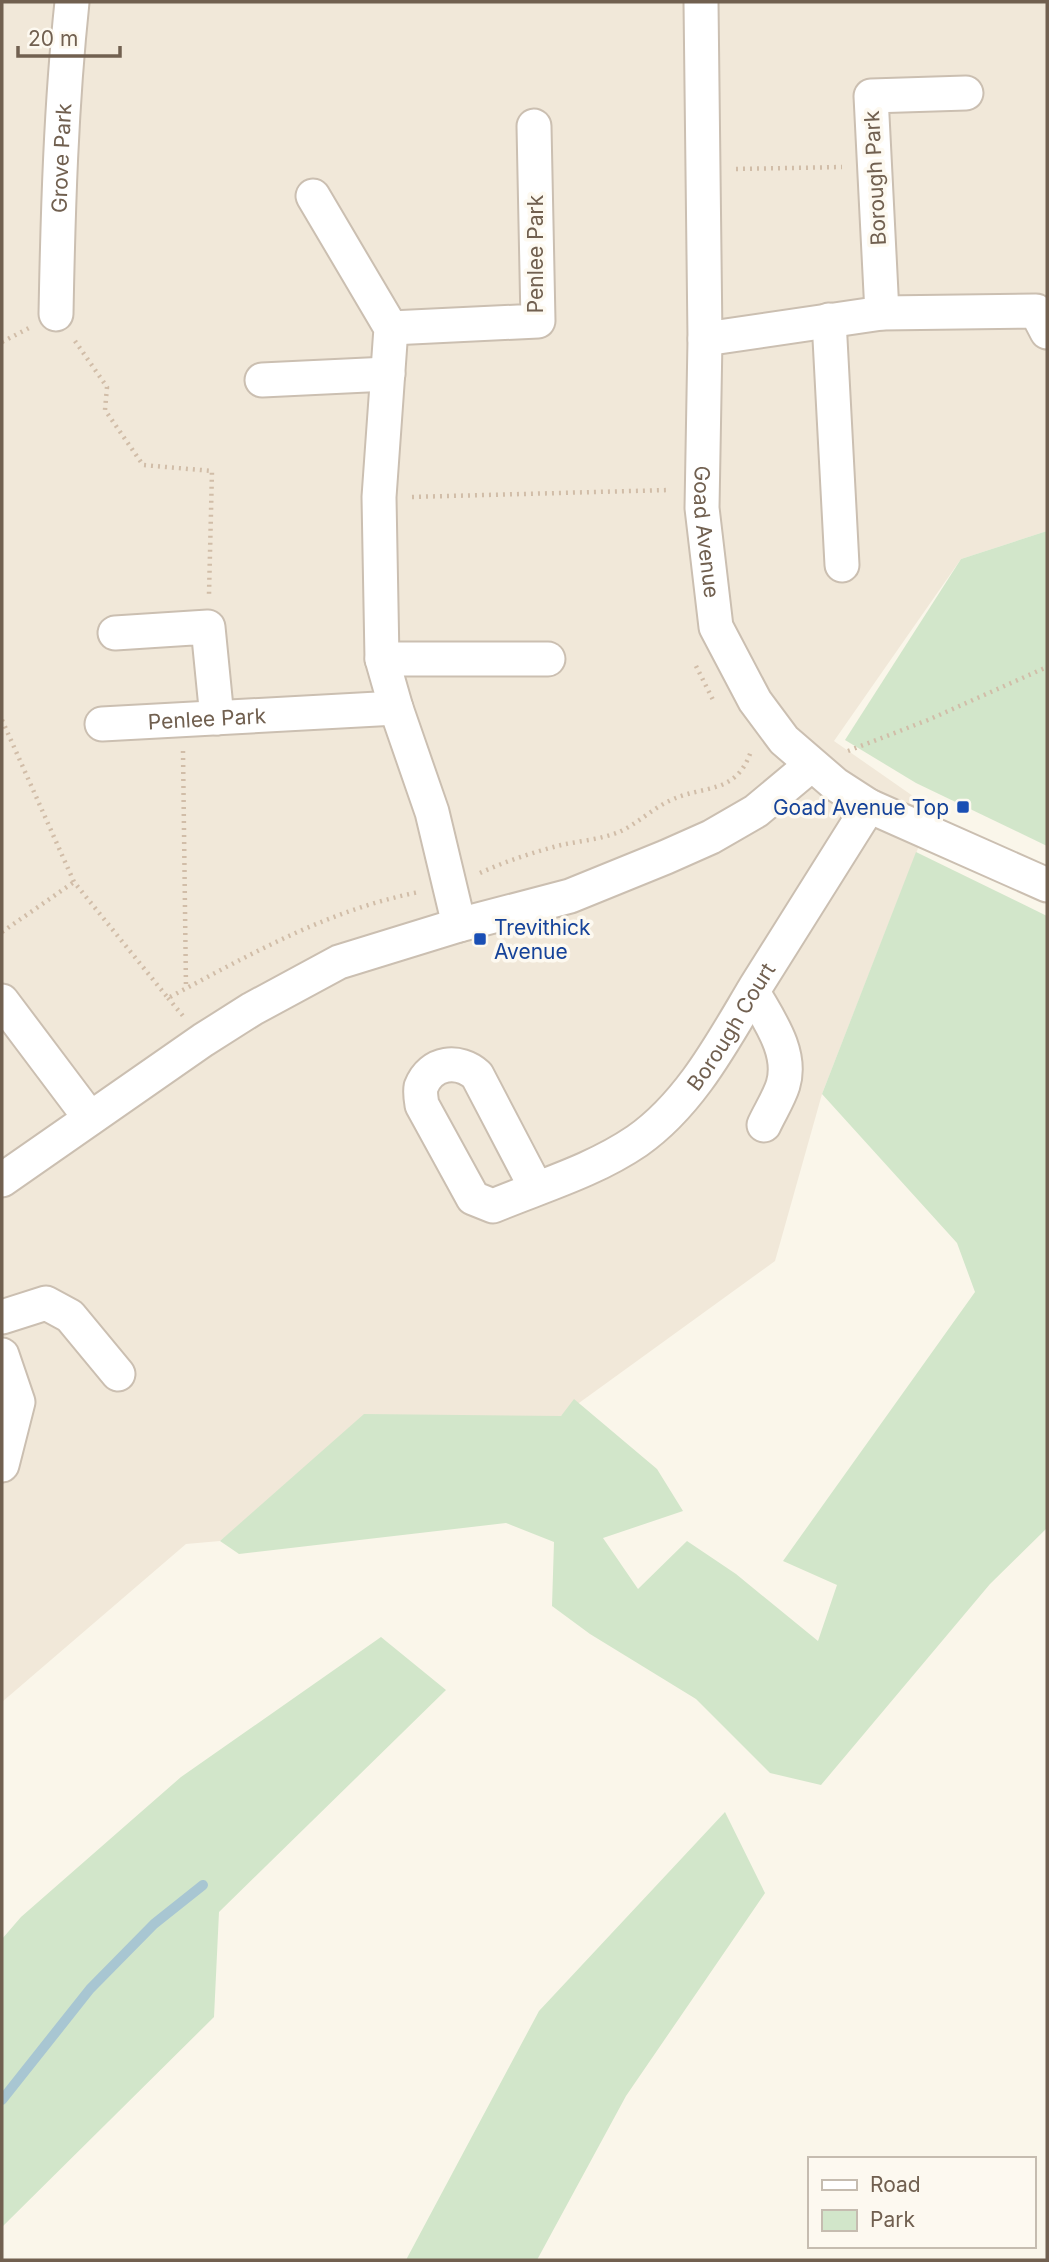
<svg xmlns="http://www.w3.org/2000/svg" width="1049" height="2262" viewBox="0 0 1049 2262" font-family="Inter,sans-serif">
<rect width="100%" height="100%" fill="#faf6ea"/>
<!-- residential -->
<path fill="#f1e8d9" d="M2 2H1047V531L961 559 834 741 933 810 822 1094 775 1261 561 1416H374L220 1541 186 1544 2 1702Z"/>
<!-- green -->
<g fill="#d2e6ca">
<path d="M1047 531V846L916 783 845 740 961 559Z"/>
<path d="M916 852 1047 916V1528L990 1584 821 1785 770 1773 696 1699 590 1634 552 1606 554 1542 506 1523 239 1554 220 1541 364 1414 561 1416 574 1399 657 1469 683 1511 603 1538 638 1589 687 1541 736 1574 818 1641 837 1585 783 1561 975 1292 957 1243 822 1094Z"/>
<path d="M381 1637 446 1690 219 1912 214 2017 2 2227V1939L21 1917 181 1777Z"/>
<path d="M725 1812 765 1893 626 2096 537 2260H406L539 2011Z"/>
</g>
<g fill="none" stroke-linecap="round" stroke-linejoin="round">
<!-- stream -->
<path stroke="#a8c6d2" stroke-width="10" d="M2 2100 90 1989 154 1924 203 1885"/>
<!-- minor casing -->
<g stroke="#cbbfb1" stroke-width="37">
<g id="minor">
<path id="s1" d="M701 2 705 339 702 508 716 627 755 701 784 740 835 784 869 806 1047 885"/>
<path d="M313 196 391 328 379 497 382 659 396 708 432 812 459 925"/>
<path d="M882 313 871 96 966 93"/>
<path id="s2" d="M56 314C58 209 61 106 72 2"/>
<path d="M829 320 842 565"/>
<path d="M391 328 538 321 534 126"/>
<path d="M705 339 882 313 1036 311 1047 332"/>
<path d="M262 380 388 374"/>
<path d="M115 633 208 627 217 718"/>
<path d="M382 659H548"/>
<path id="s3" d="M102 724 396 708"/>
<path d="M753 992C768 1019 793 1052 783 1085 779 1098 770 1112 764 1125"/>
<path d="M2 1001 90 1118"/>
<path d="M2 1180 203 1040 252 1009 339 962 459 925 570 896 666 857 711 837 756 811 811 765"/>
<path id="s4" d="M536 1188 477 1075C459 1059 431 1061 421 1087 420 1092 421 1099 422 1105L473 1198 493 1206C541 1186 593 1171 637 1141 691 1103 723 1041 756 986 794 926 831 866 869 806"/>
<path d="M2 1317 46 1303 70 1316 118 1374"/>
<path d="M2 1355 18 1402 2 1465"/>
</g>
</g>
<!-- path -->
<g stroke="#d1bda8" stroke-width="4.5" stroke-dasharray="2 5" stroke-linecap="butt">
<path d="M736 169 842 167"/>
<path d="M75 341 107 387 105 410 143 465 212 471 209 594"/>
<path d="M2 342 29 328"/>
<path d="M412 497 669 490"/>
<path d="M696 666 714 702"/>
<path d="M2 720 74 882 168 998C249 955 328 910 419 892"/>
<path d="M183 751 186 988"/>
<path d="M848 751 928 720 1047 667"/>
<path d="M480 873C506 861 534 852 561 845 580 841 602 839 619 832 637 824 652 809 669 801 703 784 736 796 751 751"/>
<path d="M2 932 74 882"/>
<path d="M168 998 183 1016"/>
</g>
<!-- minor -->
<use href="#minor" stroke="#fff" stroke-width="33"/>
</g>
<!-- markers -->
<g fill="#1a4fb4" stroke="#fdf9f0" stroke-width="2.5">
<rect x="956" y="800" width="14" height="14" rx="3.5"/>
<rect x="473" y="932" width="14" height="14" rx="3.5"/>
</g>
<g text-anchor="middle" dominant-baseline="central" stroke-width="7" stroke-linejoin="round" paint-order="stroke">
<!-- street labels -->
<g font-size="21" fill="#716050" stroke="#fdf9f0">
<text stroke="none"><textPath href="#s2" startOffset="156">Grove Park</textPath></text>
<text transform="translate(875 178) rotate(-93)">Borough Park</text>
<text transform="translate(535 254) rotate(-90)">Penlee Park</text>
<text stroke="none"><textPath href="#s1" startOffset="530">Goad Avenue</textPath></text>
<text stroke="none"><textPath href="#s3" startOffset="105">Penlee Park</textPath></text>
<text stroke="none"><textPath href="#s4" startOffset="649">Borough Court</textPath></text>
</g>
<!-- transit labels -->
<g font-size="21" fill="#164399" stroke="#fdf9f0" text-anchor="end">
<text x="949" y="807">Goad Avenue Top</text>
<text x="494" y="927" text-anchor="start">Trevithick<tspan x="494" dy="24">Avenue</tspan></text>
</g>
</g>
<!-- border -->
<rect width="1049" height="2262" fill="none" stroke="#716050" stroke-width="7"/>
<!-- legend -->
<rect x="808" y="2157" width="228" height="91" fill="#fdf9f0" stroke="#c5bcb0" stroke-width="2"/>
<rect x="822" y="2180" width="35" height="10" fill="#ffffff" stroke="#c5bcb0" stroke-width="2"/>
<text x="870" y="2192" font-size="21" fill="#716050">Road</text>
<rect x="822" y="2210" width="35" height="21" fill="#d2e6ca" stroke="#c5bcb0" stroke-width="2"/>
<text x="870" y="2227" font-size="21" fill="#716050">Park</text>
<!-- scale -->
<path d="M18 46v10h102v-10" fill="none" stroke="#716050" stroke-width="3.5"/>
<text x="28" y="46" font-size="21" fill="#716050" stroke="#fdf9f0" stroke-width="5" paint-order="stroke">20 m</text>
</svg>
